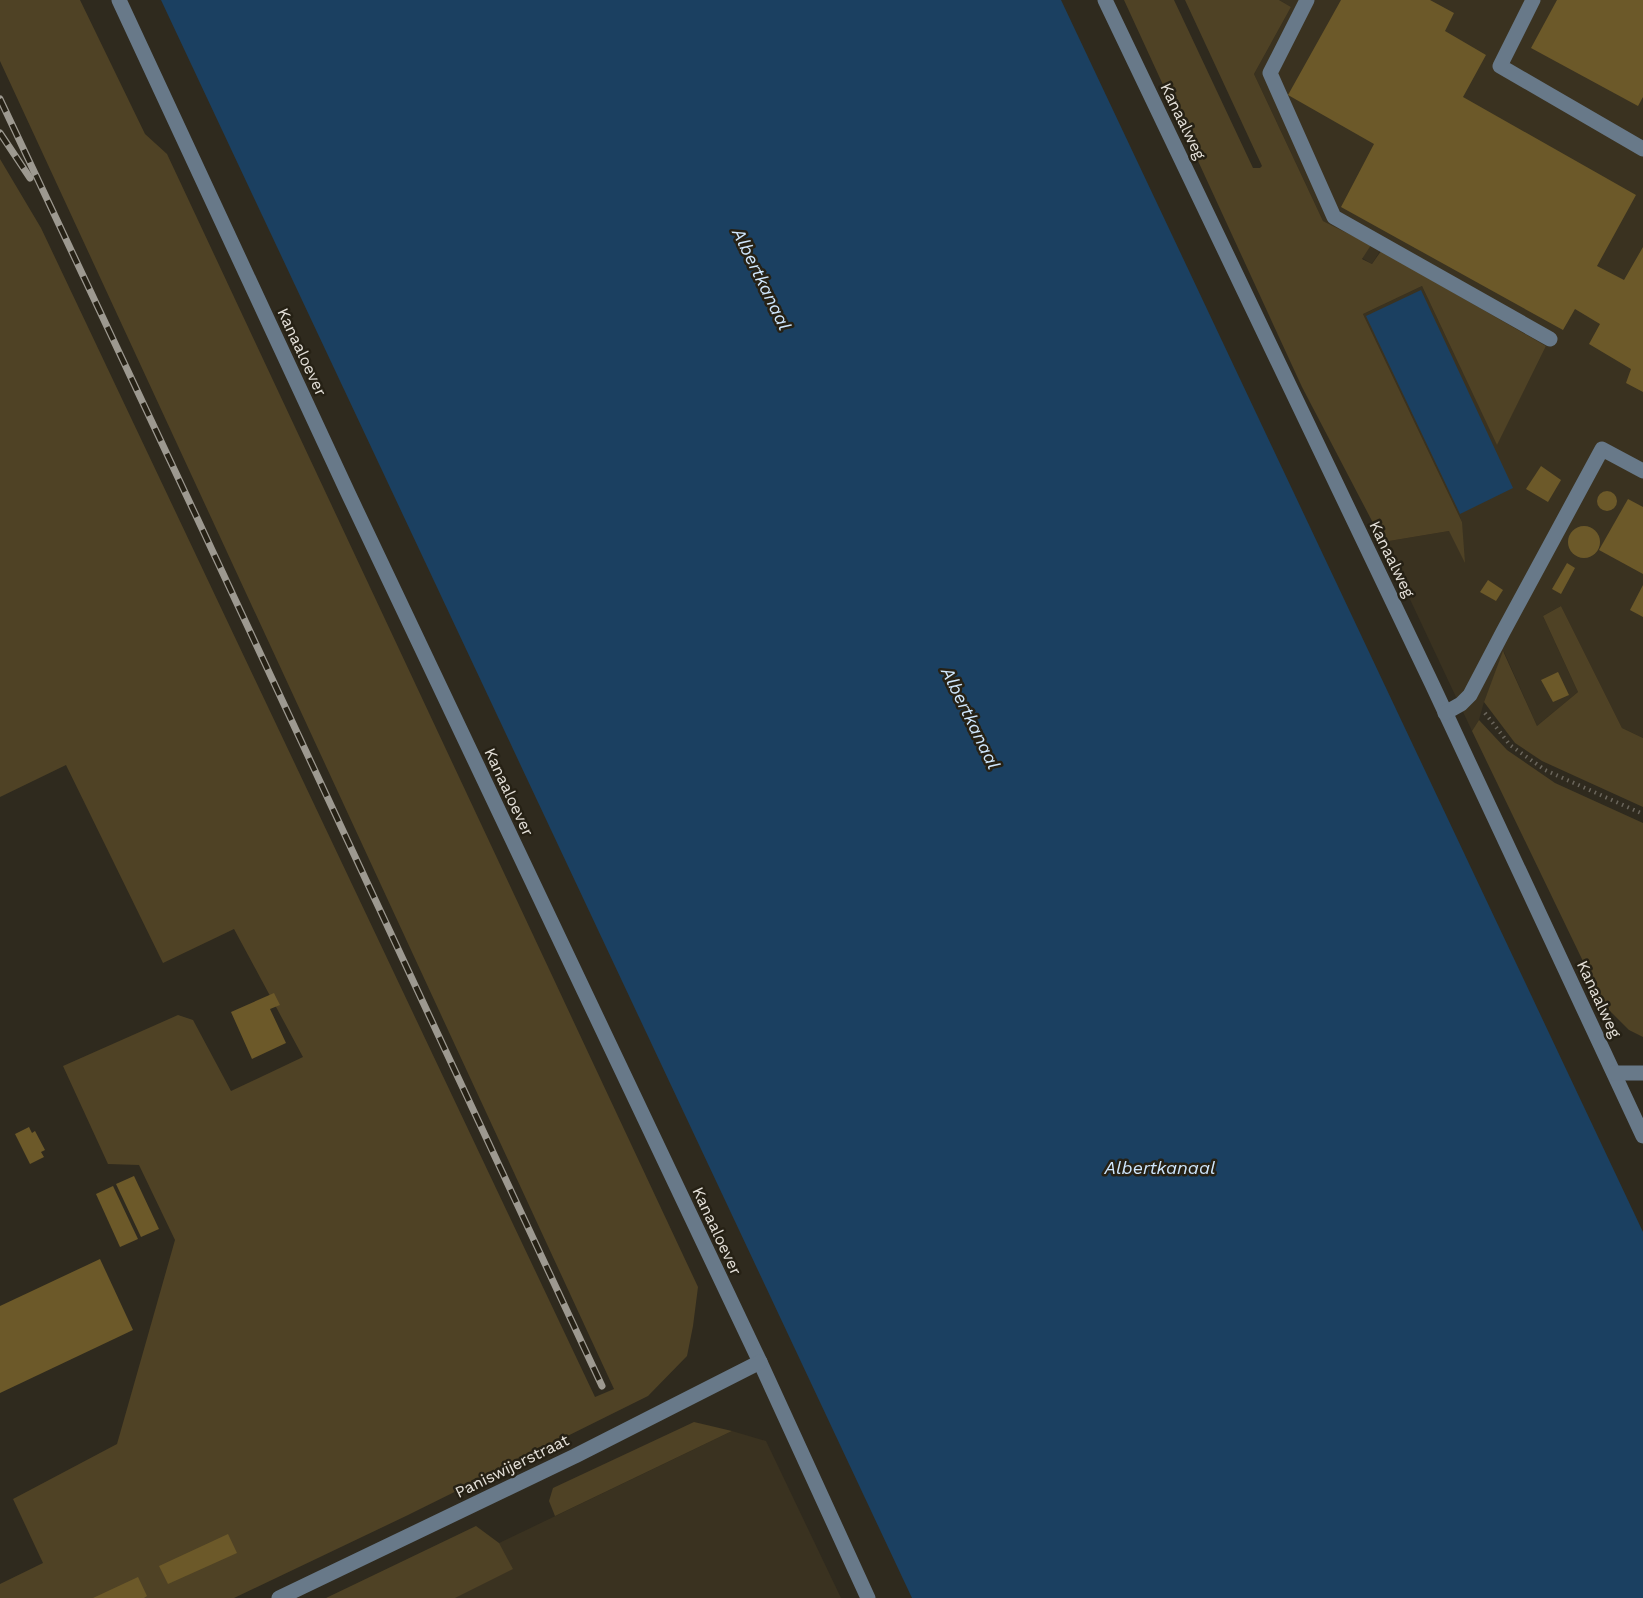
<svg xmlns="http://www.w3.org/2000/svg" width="1643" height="1598" viewBox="0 0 1643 1598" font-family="'Work Sans',sans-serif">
<rect width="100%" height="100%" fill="#2f2a1e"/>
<!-- built -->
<g fill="#3a3220">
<path d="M1279 0H1643V738L1622 728 1561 606 1543 616 1578 692 1537 726 1504 652 1484 702 1479 720 1472 731 1383 542 1449 531 1462 522 1363 314 1422 286 1497 444 1546 346 1380 251 1372 264 1362 258 1370 245 1323 221 1254 74 1291 7Z"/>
<path d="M732 1431 766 1441 841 1598H385Z"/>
</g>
<!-- green -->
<g fill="#4f4225">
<path d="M0 0H80L145 134 167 154 698 1287 693 1326 687 1356 648 1396 406 1516 234 1598H0V1584L43 1563 13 1499 117 1444 175 1240 139 1165 108 1164 63 1066 178 1015 193 1020 231 1091 303 1057 234 929 163 963 66 765 0 797V159L41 228 595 1397 614 1389 0 61Z"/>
<path d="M1124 0H1174L1253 168H1260L1262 166 1185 0H1279L1291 7 1254 74 1323 221 1371 245 1362 259 1372 264 1381 251 1546 346 1497 445 1422 286 1363 314 1462 522 1465 563 1449 531 1383 542 1302 387Z"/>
<path d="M1561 606 1622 728 1643 738V807L1542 761 1515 743 1484 702 1503 651 1537 726 1578 692 1543 616Z"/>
<path d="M1479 720 1507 750 1555 783 1643 823V1037L1629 1030 1606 1007 1593 982 1472 731Z"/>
<path d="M694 1422 732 1431 555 1516 549 1501 553 1488Z"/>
<path d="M476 1526 499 1543 513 1569 455 1598H326Z"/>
</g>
<!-- water -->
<g fill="#1b4061">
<path d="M161 0H1061L1643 1232V1598H912Z"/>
<path d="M1421 290 1513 488 1460 514 1366 316Z"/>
</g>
<!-- building -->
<g fill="#6c5929">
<path d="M1341 0H1430L1454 13 1445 31 1486 55 1463 97 1636 195 1597 266 1624 280 1643 247V392L1626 383 1631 369 1589 344 1600 324 1575 309 1563 330 1341 207 1374 144 1288 95Z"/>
<path d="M1557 0H1643V97L1638 106 1531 48Z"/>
<path d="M1541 466 1561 480 1548 502 1526 489Z"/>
<circle cx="1607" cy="501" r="10"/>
<path d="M1628 499 1643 507V574L1599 550Z"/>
<circle cx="1584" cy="542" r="16"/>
<path d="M1567 563 1575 568 1561 594 1552 589Z"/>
<path d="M1488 580 1503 590 1496 601 1480 592Z"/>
<path d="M1643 585V617L1630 610Z"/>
<path d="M1558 672 1569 695 1553 702 1541 680Z"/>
<path d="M274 993 280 1005 270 1009 286 1043 252 1059 231 1012Z"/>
<path d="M29 1127 32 1133 35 1131 45 1150 41 1152 44 1157 30 1164 15 1134Z"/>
<path d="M134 1176 159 1229 141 1237 116 1184Z"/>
<path d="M113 1186 138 1239 120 1247 96 1194Z"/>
<path d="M100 1259 133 1330 0 1393V1306Z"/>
<path d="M228 1534 237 1553 168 1584 159 1566Z"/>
<path d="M138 1577 147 1596 144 1598H93Z"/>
</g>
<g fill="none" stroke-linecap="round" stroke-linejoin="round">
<!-- path -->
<path stroke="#6b665c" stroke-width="4" stroke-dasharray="1.5 4.5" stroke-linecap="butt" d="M1485 713 1510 745 1545 770 1643 814"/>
<!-- minor -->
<g stroke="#687989" stroke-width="15">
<path d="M119 0 348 493 760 1362 868 1598"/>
<path d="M1105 0 1432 684 1643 1136"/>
<path d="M1307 0 1270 73 1334 217 1550 339"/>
<path d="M1533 0 1500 66 1643 149"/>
<path d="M1445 713 1461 704 1470 695 1503 632 1602 449 1643 471"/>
<path d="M1614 1073H1643"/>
<path d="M279 1598 575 1456 760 1362"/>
</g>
<!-- rail casing -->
<g stroke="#9d9990" stroke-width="7">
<g id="rail">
<path d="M0 99 198 520 602 1386"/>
<path d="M0 133 30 178"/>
</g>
</g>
<!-- rail -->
<use href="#rail" stroke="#262115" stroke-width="4.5" stroke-dasharray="14" stroke-linecap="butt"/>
</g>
<g text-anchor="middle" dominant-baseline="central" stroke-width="5" stroke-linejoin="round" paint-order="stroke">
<!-- street labels -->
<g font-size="16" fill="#e5e1da" stroke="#262115">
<text transform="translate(1183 121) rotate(64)">Kanaalweg</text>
<text transform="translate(302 352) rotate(65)">Kanaaloever</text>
<text transform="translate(1392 559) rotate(64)">Kanaalweg</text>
<text transform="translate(509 792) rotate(65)">Kanaaloever</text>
<text transform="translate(1599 999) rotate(65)">Kanaalweg</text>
<text transform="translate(717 1231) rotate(65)">Kanaaloever</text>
<text transform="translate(512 1466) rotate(-26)">Paniswijerstraat</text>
</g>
<!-- water labels -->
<g font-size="18" font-style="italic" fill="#cfe7fe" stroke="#262115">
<text transform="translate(762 279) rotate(64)">Albertkanaal</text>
<text transform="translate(971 718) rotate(64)">Albertkanaal</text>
<text x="1160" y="1167">Albertkanaal</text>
</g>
</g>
</svg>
